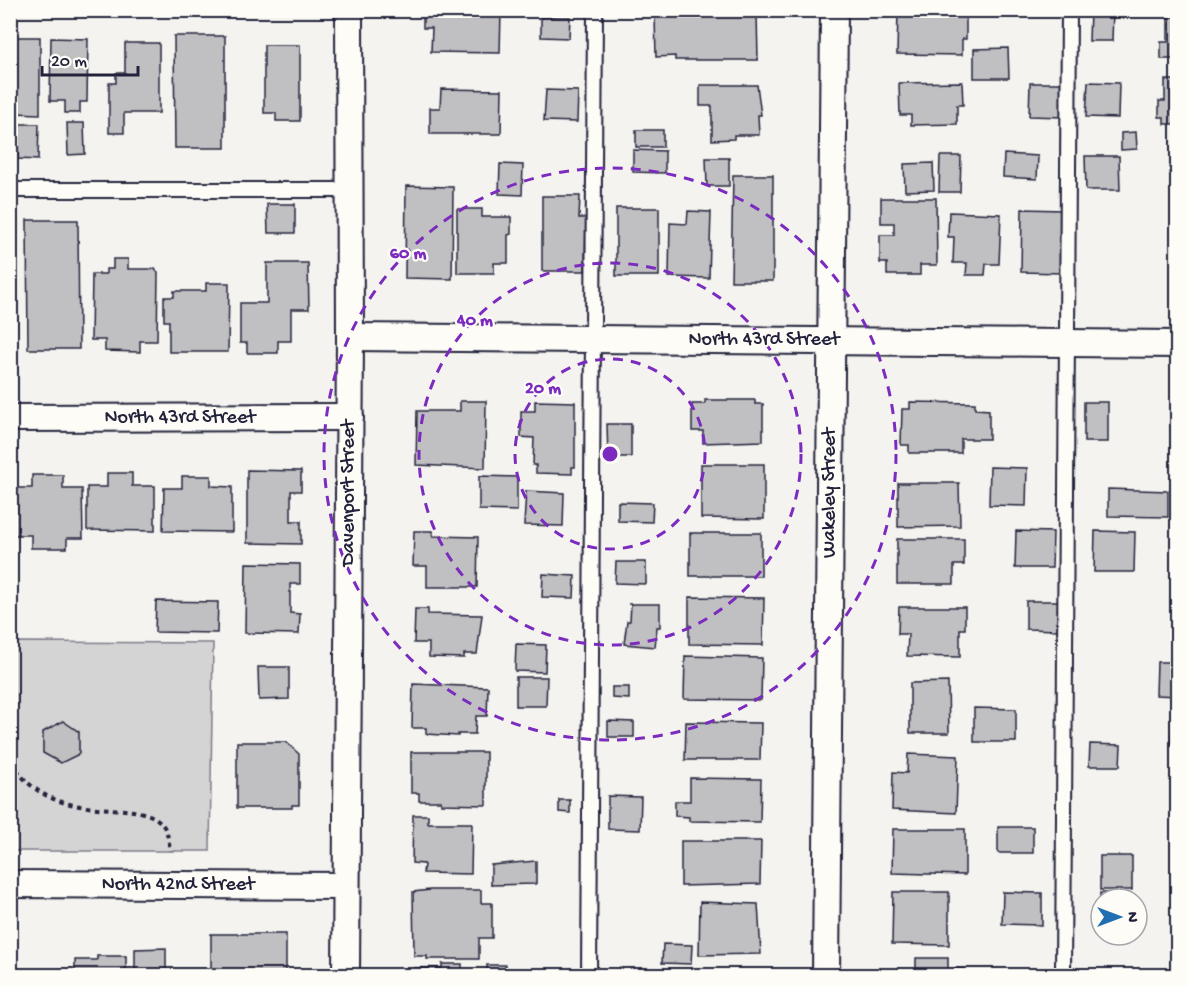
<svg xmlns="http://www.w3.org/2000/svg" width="1188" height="986" viewBox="0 0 1188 986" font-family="'Gochi Hand',sans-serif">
<rect width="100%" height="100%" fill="#f4f3ef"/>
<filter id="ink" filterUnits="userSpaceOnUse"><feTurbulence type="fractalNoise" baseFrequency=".0167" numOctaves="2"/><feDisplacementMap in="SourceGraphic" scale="12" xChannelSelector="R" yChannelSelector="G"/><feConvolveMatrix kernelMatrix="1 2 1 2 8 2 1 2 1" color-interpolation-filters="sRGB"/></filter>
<g filter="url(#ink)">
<!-- green -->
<path fill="#d5d4d5" stroke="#7c7b88" stroke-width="1.5" d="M11 642 213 643 210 851H11Z"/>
<!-- building -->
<g fill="#c0bfc2" stroke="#22223b" stroke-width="1.5">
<path d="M436 10 501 11 500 53 431 52 432 28H423V16H436Z"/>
<path d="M898 10H966V39H962V55L897 54Z"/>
<path d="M1090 10 1113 11 1112 41H1089Z"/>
<path d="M675 14H757L758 60H675V56L656 57 655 16Z"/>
<path d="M541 17H570L569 38 541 37Z"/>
<path d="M1168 17H1178V59H1161V42H1168Z"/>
<path d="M174 36H225V148H175Z"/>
<path d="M10 37H40V114L14 113V103H10Z"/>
<path d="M51 38 88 39 87 102H80V113H65V101H50Z"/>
<path d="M125 43H159V113H124V133H109V83H116V73H125Z"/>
<path d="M264 45H300V121H276V113H264Z"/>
<path d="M1008 48 1009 78H974V49Z"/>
<path d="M1165 80H1178V124H1164V117H1159V101H1165Z"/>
<path d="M962 82 963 105H957V124L911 125V115H900L899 83Z"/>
<path d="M1088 82 1119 83 1118 118 1086 117Z"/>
<path d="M1030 83H1063V117L1029 116Z"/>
<path d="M700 85H757L761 115H758L759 135H734V139L712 140V106H700Z"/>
<path d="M441 89 502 90 501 134H430V108H440Z"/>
<path d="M546 90 578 91 577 122 544 121Z"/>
<path d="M67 123H84L85 154 68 155Z"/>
<path d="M18 124H39L38 160 18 159Z"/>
<rect x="636" y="130" width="27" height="17"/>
<path d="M1136 132 1137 149 1121 150V133Z"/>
<path d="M633 150 665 151V173L633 172Z"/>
<path d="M1004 154 1038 156 1037 179 1003 177Z"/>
<path d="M940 156H961L960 192H939Z"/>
<path d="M1085 156H1119L1120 190H1086Z"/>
<path d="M706 158H729V186H707Z"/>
<path d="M933 163 934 190 905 191 904 164Z"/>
<path d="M500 164 523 165 522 195 499 194Z"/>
<path d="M733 175H773V281H731Z"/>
<path d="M406 186 453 187 452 279 405 278Z"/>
<path d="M542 196H580L579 218H586L585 271H542Z"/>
<path d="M881 198H936L937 265H920V275H887V263H880V235H894V223H881Z"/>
<path d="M267 204H295V233H268Z"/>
<rect x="616" y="208" width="43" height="68"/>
<path d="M457 209H482V217H511V234L508 235V263H494V273H457Z"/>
<path d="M1022 209 1063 210 1062 273 1021 272Z"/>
<path d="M688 211 711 212 709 278 669 277 670 223 687 224Z"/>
<path d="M949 212 1001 214 999 264H986L985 275H966L967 263H953L954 237H948Z"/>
<path d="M27 220H78L79 349H28Z"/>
<path d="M113 259H128V269H155L158 273 157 341H140V352L105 351V340H91L92 274H106V269H113Z"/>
<path d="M267 263H308L309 309H291V341H278V353H247V343H240V303H267Z"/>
<path d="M206 283H229L228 352H169V321H164V297H174V291H206Z"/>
<path d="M705 400H755V404H763V441L703 443V431H692V404H705Z"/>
<path d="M460 401H486L485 468 416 465 417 411H460Z"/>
<path d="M535 401 575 402V467H572V474L536 473V465H533L534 438 521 437V411H535Z"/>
<path d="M1172 401H1178V446L1177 425H1171Z"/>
<path d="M910 402 975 403V409L989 410V439H961V453H909V445H901L902 409H910Z"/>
<rect x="1084" y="402" width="24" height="40"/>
<path d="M607 424H631V457H608Z"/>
<path d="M701 464H764V519L701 518Z"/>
<path d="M990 467 1027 468 1026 506 989 505Z"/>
<path d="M247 470 301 471V491H291V521H301V544L247 543Z"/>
<path d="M107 473H132V486H155V531L87 530V487H107Z"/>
<path d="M32 475H63V489H82L83 538H67V548H31V535H13V488H32Z"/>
<path d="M182 476H211V486L232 487V532L163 531 164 488H182Z"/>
<path d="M479 476 517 477V511L479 510Z"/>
<path d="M898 483H959L960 526 898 527Z"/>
<path d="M1108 489 1168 491V517L1108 516Z"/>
<path d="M526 491 564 493 563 526 524 525Z"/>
<path d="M618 502 653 503 652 522 618 521Z"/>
<path d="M414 531H433V536L478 537 477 587H427V566H413Z"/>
<path d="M1016 531 1053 532 1052 568H1015Z"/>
<path d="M1095 531 1135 532 1134 572H1094Z"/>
<rect x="690" y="533" width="71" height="43"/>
<path d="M897 539H964V565H954V584H897Z"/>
<path d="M616 562H646V584L615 583Z"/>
<path d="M246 563 300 564V584H290V613L300 614 299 634 245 633Z"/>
<path d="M543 574 575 576 574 598 542 597Z"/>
<path d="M689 597 764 598 763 645 689 644Z"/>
<path d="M156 601 218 602 217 633 155 632Z"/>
<path d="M1026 601H1059L1058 630 1026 629Z"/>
<path d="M628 604H660V627H657L655 647 624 644 627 621H630L631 604Z"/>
<path d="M899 607H965V629H960V657L907 656 908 634H898Z"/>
<path d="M415 609H428V614L482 615 477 654H464V658L429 657V643H414Z"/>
<path d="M516 644 546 645 545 672 515 671Z"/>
<path d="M685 656 762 658 761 700 684 699Z"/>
<path d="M1157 662H1178V696L1156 695Z"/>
<path d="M258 667H289V699L259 700Z"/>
<path d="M516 677H547L546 706H516Z"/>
<path d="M948 682 949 733H910V683Z"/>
<path d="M413 684 488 687 487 716H476L475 734H458V736L426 734V728H412Z"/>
<path d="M612 687H629V699L612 698Z"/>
<path d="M974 708 1016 709V742H974Z"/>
<path d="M63 721 79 732V754L61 763 43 753V732Z"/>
<path d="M608 721 634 722V737H608Z"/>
<path d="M686 722 761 723 760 760H685Z"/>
<path d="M1172 722 1178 723V768L1176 746H1171Z"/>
<path d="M237 742H286L299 754V805H292V808H237Z"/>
<path d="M1090 744 1121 745 1120 766H1089Z"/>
<path d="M411 752H486V805L441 804V801H419V793H411Z"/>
<path d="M908 754 958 756 956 813 892 810 893 772 907 773Z"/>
<path d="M690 778 761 779 760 822 689 821V817L675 816V801H690Z"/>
<path d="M608 796 641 797 640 830 608 829Z"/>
<path d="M559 800H570V813L559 812Z"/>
<path d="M413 815H428V823H472L471 874 423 873 424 864 412 863Z"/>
<rect x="998" y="827" width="35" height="26"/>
<path d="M893 829H965V875L892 873Z"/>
<path d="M681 841H761L760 884 681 886Z"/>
<rect x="1100" y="856" width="32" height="34"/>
<path d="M536 861V884L491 885V865Z"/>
<path d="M430 890H481V903H492V938H479V959H427V956H414L413 892Z"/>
<path d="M893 892H949V945L892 944Z"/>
<path d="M1003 892 1042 893V925L1002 924Z"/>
<path d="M1100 893H1130V899H1101L1100 913Z"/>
<path d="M700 902 758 904 761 954 699 955Z"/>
<path d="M1173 911H1178V947H1172Z"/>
<rect x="211" y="934" width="75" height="42"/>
<path d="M663 944 692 945 691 964 662 963Z"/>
<path d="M166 948V976H135V949Z"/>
<path d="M97 956H126V976H75V960H97Z"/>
<path d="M916 958H948V969H964V976H892V970H916Z"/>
<path d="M442 964H462V970H487V965H506V976H414V968H442Z"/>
</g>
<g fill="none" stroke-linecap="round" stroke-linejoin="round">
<!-- lane casing -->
<g stroke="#22223b" stroke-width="18">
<g id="lane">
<path d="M10 190H349"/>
<path d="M589 976 595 10"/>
<path d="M1063 976 1069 10"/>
</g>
</g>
<!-- street casing -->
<g stroke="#22223b" stroke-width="30">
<g id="street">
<path d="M350 337 1178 344"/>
<path d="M10 418 350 417"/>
<path d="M10 884 346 886"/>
<path d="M346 976 350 337 349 10"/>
<path d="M826 976 834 10"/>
</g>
</g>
<!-- path -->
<path stroke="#22223b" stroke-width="4" stroke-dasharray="4.5 4.5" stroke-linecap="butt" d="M12 762C52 832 137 793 162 824 168 831 169 843 170 851"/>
<!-- lane -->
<use href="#lane" stroke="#fdfcf7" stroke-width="14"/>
<!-- street -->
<use href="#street" stroke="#fdfcf7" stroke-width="26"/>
</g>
</g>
<!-- distance rings -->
<g fill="none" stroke="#7b2cbf" stroke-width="3" stroke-dasharray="10 8">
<circle cx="610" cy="454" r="95"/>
<circle cx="610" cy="454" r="191"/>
<circle cx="610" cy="454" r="286"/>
</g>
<g text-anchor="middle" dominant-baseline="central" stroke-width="4.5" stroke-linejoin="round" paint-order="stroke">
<!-- street labels -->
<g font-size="20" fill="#22223b" stroke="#fdfcf7">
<text x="764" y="340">North 43rd Street</text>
<text x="180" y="418">North 43rd Street</text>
<text transform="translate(349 493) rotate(-90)">Davenport Street</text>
<text transform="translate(830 493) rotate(-90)">Wakeley Street</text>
<text x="178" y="885">North 42nd Street</text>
</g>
</g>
<circle cx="610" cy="454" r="9" fill="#7b2cbf" stroke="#fdfcf7" stroke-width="3"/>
<g font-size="18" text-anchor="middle" font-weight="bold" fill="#7b2cbf" stroke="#fdfcf7" stroke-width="4.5" stroke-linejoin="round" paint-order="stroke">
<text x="408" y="258">60 m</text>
<text x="475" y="325">40 m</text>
<text x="543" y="393">20 m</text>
</g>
<!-- margin -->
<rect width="1188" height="986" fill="none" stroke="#fdfcf7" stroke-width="36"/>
<rect x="18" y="18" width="1152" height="950" fill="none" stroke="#22223b" stroke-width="2" filter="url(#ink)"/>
<!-- north arrow -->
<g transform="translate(1119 917) rotate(90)"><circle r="28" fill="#fdfcf7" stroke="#a5a5ac" stroke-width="1.5"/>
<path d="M0-4.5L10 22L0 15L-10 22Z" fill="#1f6fb2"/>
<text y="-9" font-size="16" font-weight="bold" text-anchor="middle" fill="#22223b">N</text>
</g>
<!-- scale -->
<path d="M42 66v9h96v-9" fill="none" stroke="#22223b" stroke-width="3"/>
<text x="51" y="66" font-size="18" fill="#22223b" stroke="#fdfcf7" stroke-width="4.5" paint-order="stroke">20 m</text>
</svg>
